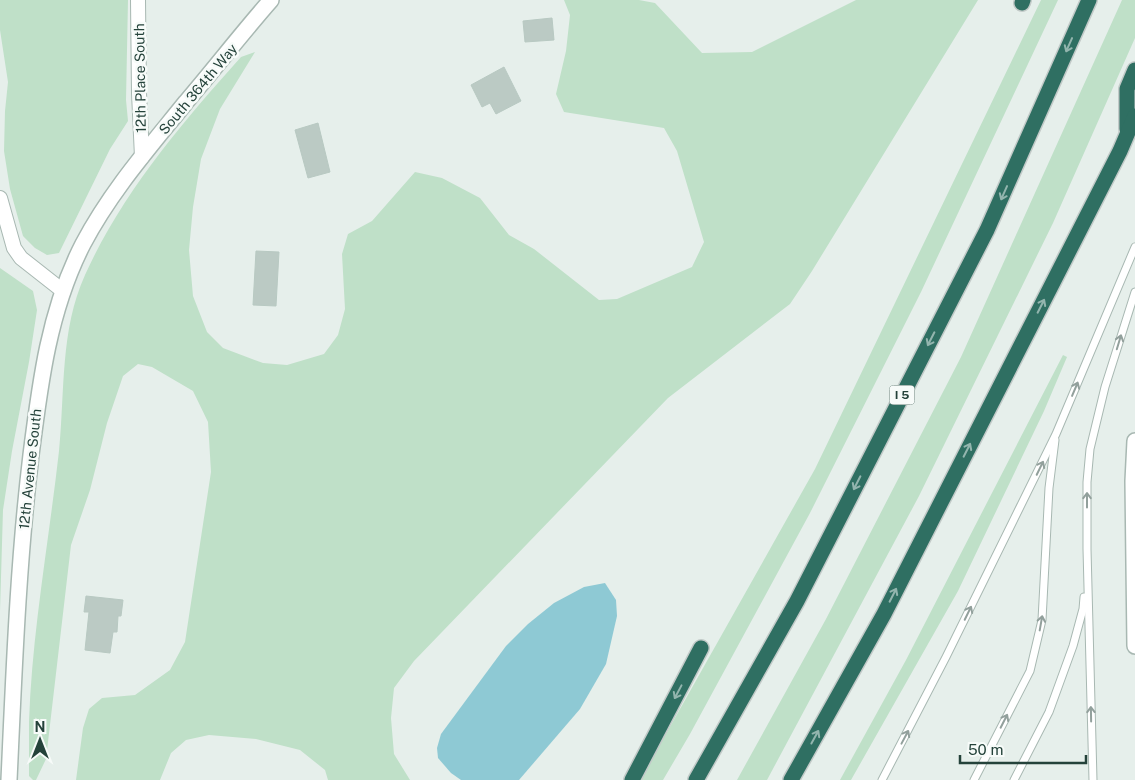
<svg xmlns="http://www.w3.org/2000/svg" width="1135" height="780" viewBox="0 0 1135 780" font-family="'Public Sans',sans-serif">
<rect width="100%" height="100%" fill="#e6efeb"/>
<!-- green -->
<g fill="#bfe0c8">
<path d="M0 0H128L126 100 128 121 110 149 59 253 47 255 35 248 23 236 10 189 4 151 5 111 8 82 0 30Z"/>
<path d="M564 0H639L655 3 702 53 752 52 856 0H978L812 271 790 304 668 398 414 661 394 688 391 718 394 754 410 780H328L325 770 300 750 256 739 209 735 186 740 171 753 160 780H76L83 728 89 709 102 698 135 695 170 670 185 642 211 472 208 422 193 391 152 367 138 364 123 376 107 423 90 490 71 545 46 759 36 780H33L29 776C29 758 29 740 29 722 32 632 49 540 59 451 65 391 60 330 85 275 122 193 182 123 241 57L255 52 220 109 201 159 193 207 189 250 193 296 207 332 223 348 263 363 287 365 324 354 338 335 345 309 342 254 348 234 372 221 415 172 442 178 480 198 509 235 534 249 599 300 617 299 692 267 704 242 677 151 664 128 564 112 556 94 566 51 570 15Z"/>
<path d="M1041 0H1058L921 292 810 513 690 734 663 780H640L815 469Z"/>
<path d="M1122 0H1135V38L1053 223 919 496 767 780H737L826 619 961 357Z"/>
<path d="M0 268 33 291 37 310 29 362 12 451 3 510 0 611Z"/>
<path d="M1063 355 1067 357 1044 411 958 591 851 780H840L906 660Z"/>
</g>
<!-- water -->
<path fill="#8ec9d4" d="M605 583 616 600 617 616 606 664 580 709 519 780H461L451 773 438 758 437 748 441 734 506 646 528 624 554 603 584 587Z"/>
<!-- building -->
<g fill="#bbcac4" stroke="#b8c9c2">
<path d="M552 18 554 40 525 42 523 21Z"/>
<path d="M504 67 521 101 496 114 490 103 482 107 471 85Z"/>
<path d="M318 123 330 172 308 178 295 130Z"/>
<path d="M256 251 279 252 276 306 253 305Z"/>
<path d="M86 596 123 600 121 616H118L117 632H113L110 653 85 650 89 612H84Z"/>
</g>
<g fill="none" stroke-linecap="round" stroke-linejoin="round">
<!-- service casing -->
<g stroke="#a8b8b2" stroke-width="9">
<g id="service">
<path d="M882 780 946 657 1056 434 1135 247"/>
<path d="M974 780 1030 671 1042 620 1049 488 1055 440"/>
<path d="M1014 780 1049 712 1073 646 1083 609 1084 597"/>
<path d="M1093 780 1087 549V482L1090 449 1105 387 1135 292"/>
</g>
</g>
<!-- minor casing -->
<g stroke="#a8b8b2" stroke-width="16">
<g id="minor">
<path d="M138 0 139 93 142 157"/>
<path d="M0 198 14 248 21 258 63 291"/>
</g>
</g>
<!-- tertiary casing -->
<g stroke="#a8b8b2" stroke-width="18">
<g id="tertiary">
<path d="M1135 441 1133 481 1135 646"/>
<path d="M9 780C14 672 18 563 31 455 40 383 49 310 83 244 111 191 149 148 186 102 215 68 242 33 271 0"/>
</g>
</g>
<!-- motorway casing -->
<g stroke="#c2cac8" stroke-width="18">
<g id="motorway">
<path d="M1022 3 1023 0"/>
<path d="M1127 129V89L1135 70"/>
<path d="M632 780 701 648"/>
<path d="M696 780 797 601 987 230 1089 0"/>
<path d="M791 780 884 614 1120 151 1135 116"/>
</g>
</g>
<!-- service -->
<use href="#service" stroke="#fff" stroke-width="7"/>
<!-- minor -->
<use href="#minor" stroke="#fff" stroke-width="14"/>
<!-- tertiary -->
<use href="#tertiary" stroke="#fff" stroke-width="15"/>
<!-- motorway -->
<use href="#motorway" stroke="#2f6f62" stroke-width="15"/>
</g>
<!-- one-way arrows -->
<defs><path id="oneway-shaft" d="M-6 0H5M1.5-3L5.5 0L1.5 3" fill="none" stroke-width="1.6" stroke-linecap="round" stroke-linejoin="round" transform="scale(1.25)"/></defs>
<g stroke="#93b5ae">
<use href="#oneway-shaft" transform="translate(1069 45) rotate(114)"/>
<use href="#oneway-shaft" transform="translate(1004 193) rotate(114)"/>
<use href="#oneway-shaft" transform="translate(1041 306) rotate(-63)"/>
<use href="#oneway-shaft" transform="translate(931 339) rotate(117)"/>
<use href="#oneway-shaft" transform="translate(967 450) rotate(-63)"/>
<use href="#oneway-shaft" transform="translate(857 483) rotate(117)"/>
<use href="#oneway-shaft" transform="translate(893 595) rotate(-63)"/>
<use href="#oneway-shaft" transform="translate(678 692) rotate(118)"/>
<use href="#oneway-shaft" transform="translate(815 737) rotate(-61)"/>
</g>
<g stroke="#92a09c">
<use href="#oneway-shaft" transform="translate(1119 342) rotate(-73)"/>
<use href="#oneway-shaft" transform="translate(1075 389) rotate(-67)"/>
<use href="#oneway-shaft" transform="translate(1040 468) rotate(-64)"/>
<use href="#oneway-shaft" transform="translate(1087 500) rotate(-90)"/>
<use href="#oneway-shaft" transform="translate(968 613) rotate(-64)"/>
<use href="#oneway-shaft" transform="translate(1041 623) rotate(-80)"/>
<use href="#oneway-shaft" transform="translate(1091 714) rotate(-91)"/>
<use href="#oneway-shaft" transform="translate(1004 721) rotate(-63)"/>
<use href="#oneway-shaft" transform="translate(905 737) rotate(-62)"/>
</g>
<g text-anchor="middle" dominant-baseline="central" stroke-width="5" stroke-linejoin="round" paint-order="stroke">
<!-- shield labels -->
<rect fill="#f7fbf9" stroke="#637a73" stroke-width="1" x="889.5" y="385.5" width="25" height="19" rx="4"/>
<g font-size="12" font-weight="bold" fill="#24423a">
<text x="902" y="395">I 5</text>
</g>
<!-- street labels -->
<g font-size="14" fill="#24423a" stroke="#f7fbf9">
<text transform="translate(140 78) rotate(-91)">12th Place South</text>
<text transform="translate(198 89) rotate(-50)">South 364th Way</text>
<text transform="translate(30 469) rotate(-84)">12th Avenue South</text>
</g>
</g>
<!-- north arrow -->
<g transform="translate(40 740)" stroke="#f7fbf9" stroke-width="4" paint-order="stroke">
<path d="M0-4L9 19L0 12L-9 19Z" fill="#24423a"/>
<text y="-8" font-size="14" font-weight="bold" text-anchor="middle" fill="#24423a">N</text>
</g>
<!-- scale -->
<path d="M960 755v8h126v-8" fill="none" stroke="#24423a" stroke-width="2.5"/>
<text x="968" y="755" font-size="15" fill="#24423a" stroke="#f7fbf9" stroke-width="4" paint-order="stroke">50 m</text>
</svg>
